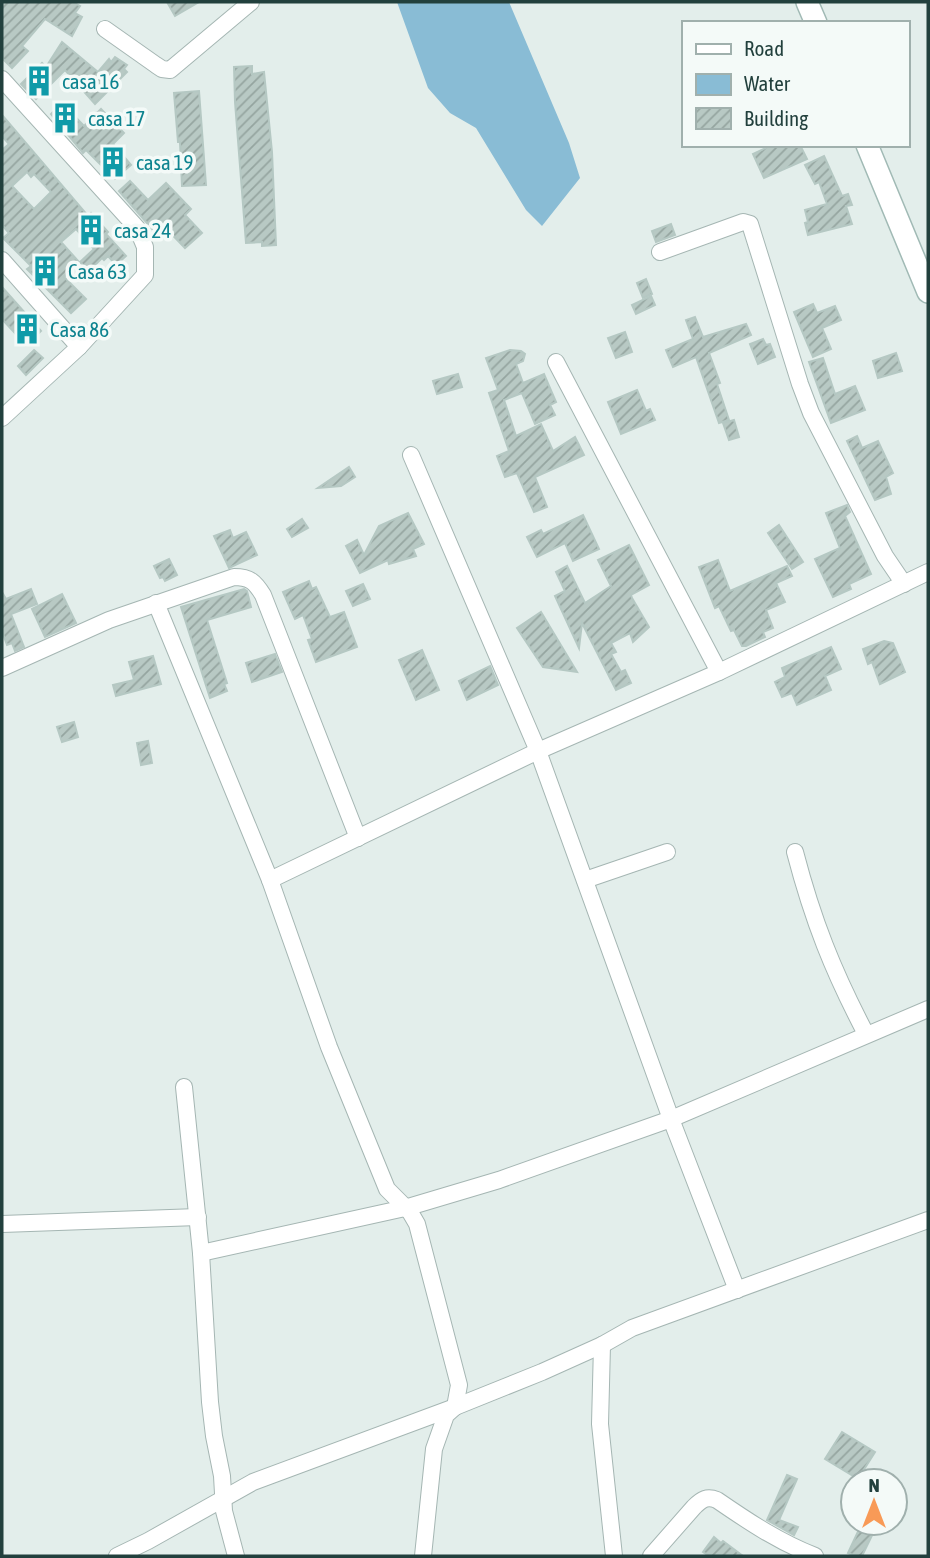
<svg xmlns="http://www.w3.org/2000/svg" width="930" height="1558" viewBox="0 0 930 1558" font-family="'Asap Condensed',sans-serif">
<defs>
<pattern id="building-hatch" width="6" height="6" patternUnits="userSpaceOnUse" patternTransform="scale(1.75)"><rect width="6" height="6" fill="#b8c9c4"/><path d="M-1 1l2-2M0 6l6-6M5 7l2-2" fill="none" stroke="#95a5a0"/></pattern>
</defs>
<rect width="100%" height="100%" fill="#e3eeeb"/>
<!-- water -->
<path fill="#89bcd5" d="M397 2H509L569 143 580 178 542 226 526 210 476 128 450 113 428 88Z"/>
<!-- building -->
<g fill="url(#building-hatch)" stroke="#b5c8c3" stroke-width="2" fill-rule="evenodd">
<path d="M2 2H73L80 6 75 13 82 17 72 36 45 19 22 46 28 51 12 68 2 58Z"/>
<path d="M167 2H199L175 16Z"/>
<path d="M62 42 98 72 109 59 111 62 115 57 127 65 124 69 127 72 95 104 65 70 36 99 21 84 42 63 46 67Z"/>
<path d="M252 66V74L264 72 272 152 276 245 262 246V242L246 243 235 102 234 67Z"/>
<path d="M199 91 206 185 182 186 180 142H178L174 93Z"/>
<path d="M62 103 84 126 101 109 124 133 113 144 131 165 115 179 86 150 83 153 51 114Z"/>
<path d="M2 115 88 216 91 213 108 232 106 234 126 256 116 265 108 256 104 260 102 258 89 271 80 262 94 249 76 229 61 242 79 262 64 277 86 299 71 313 27 269 31 266 3 238 9 233 2 225V150L9 144 2 136ZM27 172 31 177 34 174 51 192 34 209 12 186Z"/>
<path d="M772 145H800L807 159 764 178 753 154Z"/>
<path d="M824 156 842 196 848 194 852 205 846 206 852 224 808 235 805 223 808 222 805 210 827 204 819 182 815 184 805 165Z"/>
<path d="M130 181 148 200 166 183 191 209 185 215 202 233 185 248 162 224 154 231 119 191Z"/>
<path d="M671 224 675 235 656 242 652 231Z"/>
<path d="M646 279 652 294 643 298 637 283Z"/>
<path d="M2 287 41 331 26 345 2 319Z"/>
<path d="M651 296 655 305 636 314 632 305Z"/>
<path d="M813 304 817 313 835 306 841 320 822 328 831 349 813 357 794 312Z"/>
<path d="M695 317 703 337 746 324 751 335 709 353 720 383 717 384 729 420 719 423 696 357 673 367 666 350 693 339 686 320Z"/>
<path d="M625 332 632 352 616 358 608 338Z"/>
<path d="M763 339 766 345 770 344 775 357 758 364 750 344Z"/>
<path d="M34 350 43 358 26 375 18 366Z"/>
<path d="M510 350 521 351 525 354 523 361 516 364 523 383 544 374 556 402 550 405 555 415 535 424 522 393 504 400 516 436 541 424 553 451 575 437 584 455 535 477 547 507 534 512 517 473 505 477 497 456 509 451 489 393 498 390 486 358Z"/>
<path d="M896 353 902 371 878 378 873 361Z"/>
<path d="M823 358 835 394 855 386 865 410 831 423 809 362Z"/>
<path d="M458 374 462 387 437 394 433 381Z"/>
<path d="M637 390 646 411 650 409 655 420 621 434 608 402Z"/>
<path d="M734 420 739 437 729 440 723 423Z"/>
<path d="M857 436 862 448 878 441 893 473 886 477 891 494 875 500 847 441Z"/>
<path d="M349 467 355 477 341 486 318 488Z"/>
<path d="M847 505 850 512 845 516 871 574 849 584 851 589 833 597 815 559 840 548 826 513Z"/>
<path d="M408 513 424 544 413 549 416 556 389 564 388 560 360 573 346 546 357 540 364 555 379 526Z"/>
<path d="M583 515 599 549 573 561 565 543 537 557 527 537 541 530 543 534Z"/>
<path d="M302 519 308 528 292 537 287 529Z"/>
<path d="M779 525 803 562 792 569 768 533Z"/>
<path d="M230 530 233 538 246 532 257 555 229 568 214 536Z"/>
<path d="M629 545 649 585 631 595 632 598 649 627 633 642 630 633 611 643 616 652 611 654 621 672 625 670 631 683 616 690 582 623 579 648 555 596 565 591 556 572 567 566 585 603 611 586 598 560Z"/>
<path d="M169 559 177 575 165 581 163 577 160 578 154 566Z"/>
<path d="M718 560 730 591 787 566 792 576 776 583 785 602 766 610 773 628 763 632 765 637 746 646H742L734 630 731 631 719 606 715 608 699 567Z"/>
<path d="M309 581 312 589 316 587 330 617 344 612 357 647 316 662 308 640 312 639 303 615 295 619 283 592Z"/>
<path d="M363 584 370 599 353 606 346 591Z"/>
<path d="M31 589 37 604 11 614 24 647 15 651 12 643 7 645 2 631V592L6 599Z"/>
<path d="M244 589 247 591 251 607 207 620 227 683 224 684 227 691 210 698 181 607Z"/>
<path d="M62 594 76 623 45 637 32 609Z"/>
<path d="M541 612 577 672 543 667 517 628Z"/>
<path d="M884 641 893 643 905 672 880 684 872 662 868 664 863 649Z"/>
<path d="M831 647 841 669 825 676 831 690 797 705 792 693 782 697 775 682 785 677 782 668Z"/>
<path d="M422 650 439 690 416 700 399 660Z"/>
<path d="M275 654 282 672 252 682 246 663Z"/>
<path d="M153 656 161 684 116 696 113 685 134 680 129 662Z"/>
<path d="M490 666 498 685 467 700 459 681Z"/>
<path d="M74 722 78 737 62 742 57 727Z"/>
<path d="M148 741 152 763 141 765 137 743Z"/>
<path d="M842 1432 875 1452 858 1479 825 1459Z"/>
<path d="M787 1475 797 1479 779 1520 798 1527 794 1535 767 1520Z"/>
<path d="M862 1523H878L862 1556H855L848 1553Z"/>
<path d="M714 1537 721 1543 723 1541 743 1556H709L703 1552Z"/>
</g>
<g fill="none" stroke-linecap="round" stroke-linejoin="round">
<!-- minor casing -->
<g stroke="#a5b6b3" stroke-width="18">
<g id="minor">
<path d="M105 29 156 65 162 69 170 70 251 2"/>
<path d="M2 79 137 228 145 247V275L79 347 2 418"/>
<path d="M660 252 743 222 750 224 800 384 811 413 885 556 904 584"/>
<path d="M2 260 79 347"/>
<path d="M556 362 719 672"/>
<path d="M411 455 538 751 671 1119 737 1290"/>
<path d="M156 603 270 880 329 1047 387 1189 410 1212 417 1224 459 1385 455 1407 446 1415 434 1449 423 1556"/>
<path d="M2 668 109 620 234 577C250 577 255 582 263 595L358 838"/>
<path d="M795 852C813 921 833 971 866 1034"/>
<path d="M270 880 538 751 719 672 928 572"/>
<path d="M585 880 667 852"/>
<path d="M184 1087 201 1253 210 1402 214 1436 222 1476 224 1511 236 1556"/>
<path d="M2 1224 198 1217"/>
<path d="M201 1253 405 1208 499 1180 671 1119 928 1009"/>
<path d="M602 1345 600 1424 614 1556"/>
<path d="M117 1556 148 1541 253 1482 455 1407 542 1372 602 1345 632 1328 928 1220"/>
<path d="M651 1556 694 1507C702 1499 707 1496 717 1500 749 1522 779 1542 815 1556"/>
</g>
</g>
<!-- secondary casing -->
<g stroke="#a1bab5" stroke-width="24">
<g id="secondary">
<path d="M807 2 816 23"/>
<path d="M867 145 928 292"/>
</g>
</g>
<!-- minor -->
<use href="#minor" stroke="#fff" stroke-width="16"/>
<!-- secondary -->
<use href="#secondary" stroke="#fff" stroke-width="21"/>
</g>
<!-- icons -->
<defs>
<g id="building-bare" transform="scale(2.415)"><path d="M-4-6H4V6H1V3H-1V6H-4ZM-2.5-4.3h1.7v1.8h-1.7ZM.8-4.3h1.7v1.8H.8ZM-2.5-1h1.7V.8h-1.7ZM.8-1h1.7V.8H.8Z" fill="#0f9aa8" stroke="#f4faf8" stroke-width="2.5" paint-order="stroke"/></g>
</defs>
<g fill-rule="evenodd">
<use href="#building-bare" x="39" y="81"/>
<use href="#building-bare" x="65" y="118"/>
<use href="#building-bare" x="113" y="162"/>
<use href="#building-bare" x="91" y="230"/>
<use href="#building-bare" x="45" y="271"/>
<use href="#building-bare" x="27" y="329"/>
</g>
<g text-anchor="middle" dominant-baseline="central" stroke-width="7" stroke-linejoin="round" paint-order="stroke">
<!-- culture labels -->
<g font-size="21" fill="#0d838f" stroke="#f4faf8" text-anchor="start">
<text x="62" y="81">casa 16</text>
<text x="88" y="118">casa 17</text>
<text x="136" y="162">casa 19</text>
<text x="114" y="230">casa 24</text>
<text x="68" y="271">Casa 63</text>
<text x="50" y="329">Casa 86</text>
</g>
</g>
<!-- border -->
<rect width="930" height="1558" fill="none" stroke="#22403d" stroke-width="7"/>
<!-- legend -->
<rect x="682" y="21" width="228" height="126" fill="#f4faf8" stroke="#a0b0ad" stroke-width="2"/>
<rect x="696" y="44" width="35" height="10" fill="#ffffff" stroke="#a0b0ad" stroke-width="2"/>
<text x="744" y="56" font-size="21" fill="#22403d">Road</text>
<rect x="696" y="74" width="35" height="21" fill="#89bcd5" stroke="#a0b0ad" stroke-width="2"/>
<text x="744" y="91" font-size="21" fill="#22403d">Water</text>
<rect x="696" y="108" width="35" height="21" fill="url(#building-hatch)" stroke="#a0b0ad" stroke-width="2"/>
<text x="744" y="126" font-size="21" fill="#22403d">Building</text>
<!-- north arrow -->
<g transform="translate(874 1502)"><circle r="33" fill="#f4faf8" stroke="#a0b0ad" stroke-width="2"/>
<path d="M0-5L12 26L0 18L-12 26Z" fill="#f89a57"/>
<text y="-10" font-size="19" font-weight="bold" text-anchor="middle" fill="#22403d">N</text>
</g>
</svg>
